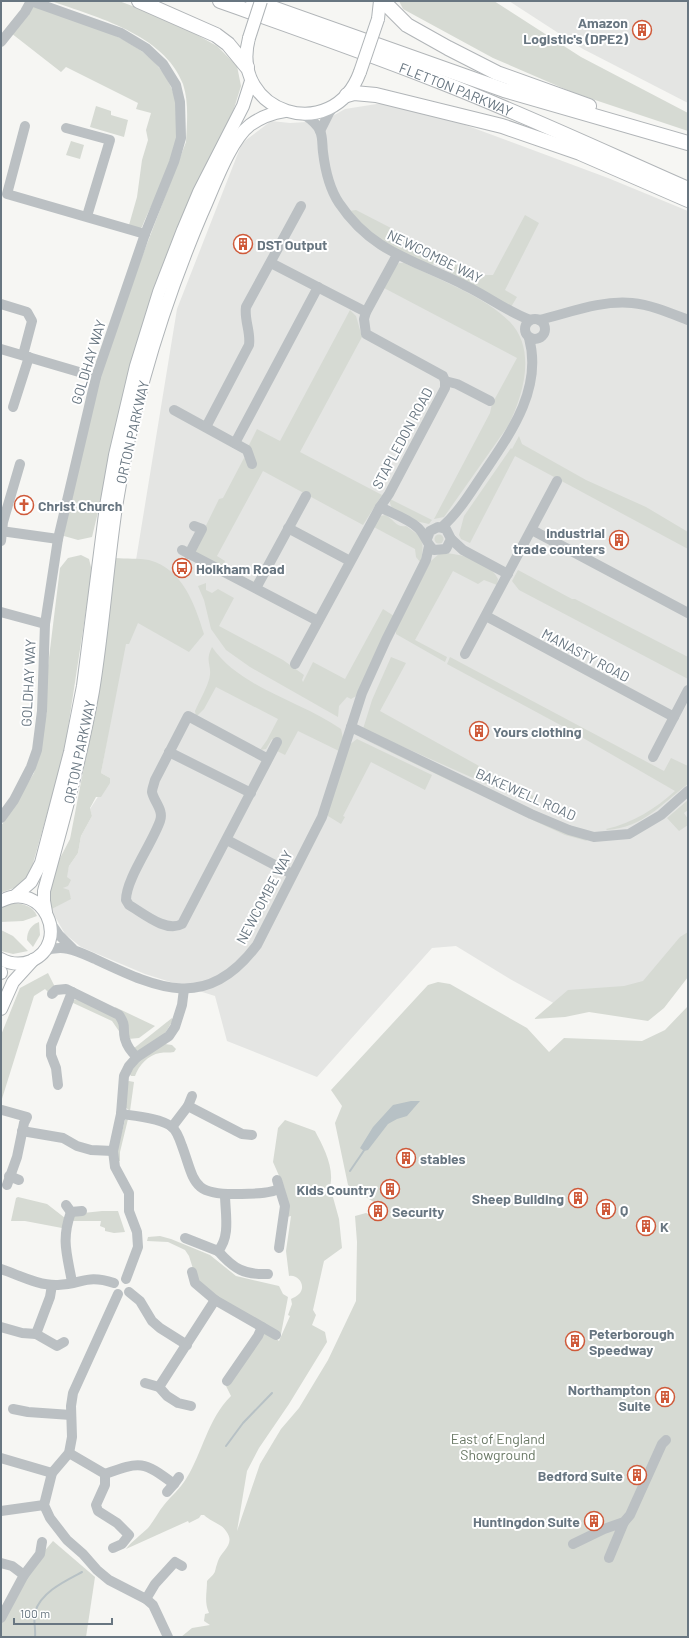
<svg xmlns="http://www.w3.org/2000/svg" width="689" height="1638" viewBox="0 0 689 1638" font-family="Barlow,sans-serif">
<rect width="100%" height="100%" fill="#f6f6f3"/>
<!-- built -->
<g fill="#e4e5e3">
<path d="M509 1H688V103L583 49Z"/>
<path d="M383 103 441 116 608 178 688 211V972L557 1005 510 979 456 946 432 948 317 1077 227 1041 215 996 145 974 81 947 65 934 53 913 52 909 71 898 63 889 69 866 78 853 81 836 92 816 90 809 110 778 101 773 138 567 136 560 177 309 242 143 271 121 290 123 324 121 345 109Z"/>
</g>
<!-- green -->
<g fill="#d6dad3">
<path d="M51 1H119L170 20 217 46 237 66 241 86 232 115 179 223 159 274 145 316 92 537 78 540 64 536 73 467 96 377 186 142C187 123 189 102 183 84 164 34 96 17 51 1Z"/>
<path d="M399 1H494L581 57 688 113V131L574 93 493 58 403 9Z"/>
<path d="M33 7H38C101 29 183 47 178 130 176 160 153 200 142 227L139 229 129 225 137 197 142 160 148 140 146 130 151 113 136 109 138 103 66 67 61 72 11 33Z"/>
<path d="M96 106 111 111V115L128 120 124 137 90 127Z"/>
<path d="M71 141 84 145 80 159 66 155Z"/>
<path d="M356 210 422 244 438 254V262L430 266 378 240 349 211Z"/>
<path d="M525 215 539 223 505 290 517 297 511 307 449 272 445 266 449 263H454L478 275H493Z"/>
<path d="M399 263H404C436 278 486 297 510 322 537 350 523 396 508 426L444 517 434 519 490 413 492 404 517 358 384 288 394 266Z"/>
<path d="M350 310 356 316 362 337 300 452 382 495 363 525 263 471 217 556 225 561 222 568 193 552 219 499 223 498 244 458 254 464 248 447 257 429 280 441Z"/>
<path d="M519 436 522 444 586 480 646 507 688 532V549L515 456 470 543 461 539 459 535 464 516 511 448 512 449Z"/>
<path d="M390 499 432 520 429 524C416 521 388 516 390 499Z"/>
<path d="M385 515C393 518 396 528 406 526 425 539 424 540 421 563L416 557 415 549 372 526 380 516Z"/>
<circle cx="439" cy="539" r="4.5"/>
<path d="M440 553C459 553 489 560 498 579L497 585 484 580 478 584 453 571 415 640 447 657 445 662 396 634V626L431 561Z"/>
<path d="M81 555 89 559 92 571 64 754 30 874 17 887 3 892H1V826L34 773 47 711 46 682 60 568 68 558Z"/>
<path d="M115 558C126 559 139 558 149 560 183 569 195 605 204 634L189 652 138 623 129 644H126L101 773 110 778V783L101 797H96L90 808 92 816 81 836 78 853 69 866 67 877 71 880 68 886 63 888 69 890 71 899 52 909 48 897 58 862 70 839 88 746 101 670Z"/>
<path d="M518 570 572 599H575L688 657V679L519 590 512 581Z"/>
<path d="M206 583V590L212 593 218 589 234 598 219 626 283 660 304 675 302 680 303 682 313 662 345 679 383 609 394 616 358 695 351 699 347 697 339 706 338 717 250 667 226 650 211 629 204 600 198 586Z"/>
<path d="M212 647C240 688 301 701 341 729L343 738 339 751 298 731 285 755 275 750 278 742 272 739 266 749 260 750 267 740 278 719 216 687 204 709 196 717 195 711C199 702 209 684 210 675 211 663 205 661 212 647Z"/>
<path d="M391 657 406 663 380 711 535 797 527 802 363 729 372 700Z"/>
<path d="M450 657 664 771 671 758 688 766V784C660 805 644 827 607 830L606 829C633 823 655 809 675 791L564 727 447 664Z"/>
<path d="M357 736 468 787 467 789Z"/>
<path d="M357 739 432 775 425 790 371 762 343 816 345 817 341 824 328 816V810L349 745Z"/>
<path d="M688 800V810L684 813 688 819V825L679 831 667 818Z"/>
<path d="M528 818H531L585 838 587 841 565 835Z"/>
<path d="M14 903C24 904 33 906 37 916L23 921 1 922V907Z"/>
<path d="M39 922 40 935 33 947 27 940C27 931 31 925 39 922Z"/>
<path d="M1 930 13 936 28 951 13 954 1 951Z"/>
<path d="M688 932V977L664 1008 648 1021 589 1012 565 1017 534 1019 568 990 624 986 643 981 680 937Z"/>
<path d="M48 973 55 987 49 993 45 989 34 996 1 1102V1035L20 988Z"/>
<path d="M438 982 450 984 527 1028 549 1052 564 1038 642 1041 665 1030 688 1006V1637H181L192 1628 210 1625 204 1621 205 1614 209 1613C204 1602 207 1593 207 1581 218 1570 213 1575 218 1561 222 1550 236 1544 226 1531 222 1524 211 1522 204 1515H201L199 1518 189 1523 188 1521 126 1549C132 1541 141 1535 148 1528 154 1521 158 1512 164 1505 171 1496 180 1489 186 1479 203 1452 207 1420 231 1396L226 1386 228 1382 259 1334H270L279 1341 290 1316 288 1315 292 1304 291 1299C293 1298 297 1296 299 1294 307 1286 298 1274 289 1276L286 1251 291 1216 287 1217V1200L284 1187 273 1162 278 1128 285 1120 315 1131C324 1148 336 1170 329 1190H331L339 1219 342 1248 324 1261 313 1310 316 1315 312 1325 325 1332 327 1342 289 1404 259 1448 247 1471 237 1531 260 1464 281 1429 299 1408 328 1360 356 1301 357 1242 355 1216 366 1213 373 1216 376 1207 375 1203 348 1185 335 1123 342 1106 331 1090 428 985Z"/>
<path d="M76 999 111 1014 119 1021 121 1034 112 1021 71 1002Z"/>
<path d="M115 1007 155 1026 139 1038 128 1039Z"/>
<path d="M172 1018 173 1020 164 1035 138 1051 133 1049Z"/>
<path d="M165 1044 172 1045 176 1049 174 1052C169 1053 165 1052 160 1053 148 1055 139 1065 135 1076H131L129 1073 138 1060Z"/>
<path d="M129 1081 134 1082 130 1111 125 1107 126 1082Z"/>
<path d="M128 1119 120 1152V1161H117V1150L125 1120Z"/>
<path d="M18 1197 47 1204 65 1218 62 1228 25 1221H11L16 1198Z"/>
<path d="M102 1211H118L125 1232 114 1233 105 1231V1228L100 1226 101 1221H71L74 1214Z"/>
<path d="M160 1236 171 1239 210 1255 236 1276 279 1286 283 1294 288 1297 281 1334 207 1291 195 1275 189 1256 185 1250 168 1242 147 1241 148 1237Z"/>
<path d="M53 1541 95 1577 86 1637H1V1618L24 1575Z"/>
</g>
<!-- water -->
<path fill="#b7c1c5" d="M411 1101H420L407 1116 397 1119 388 1124 368 1150 364 1151 360 1148 373 1127 393 1105Z"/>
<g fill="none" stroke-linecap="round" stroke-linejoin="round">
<!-- stream -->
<g stroke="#b7c1c5" stroke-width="2">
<path d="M350 1171 365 1149"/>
<path d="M226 1446 243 1423 272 1393"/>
<path d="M35 1637C36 1629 33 1620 35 1612 41 1592 65 1581 82 1572"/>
</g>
<!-- major casing -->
<g stroke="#afb4b7" stroke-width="14">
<g id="major">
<path d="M378 19 380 1"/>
<path d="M249 38C229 113 333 146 360 72"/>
<path d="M15 896 31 882 41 863 70 752 83 686 106 506 115 455 136 366 159 292 183 230 199 192 243 106 251 81"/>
<path d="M1 901C43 879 72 943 31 961 21 965 10 964 1 959"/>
<path d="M46 912 44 901V891C62 825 81 759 93 691 103 630 107 568 116 507 132 406 162 307 202 213 213 189 230 140 250 125 261 117 272 113 285 111"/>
<path d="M1 972V973"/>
<path d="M1 1009 13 982 33 960"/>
</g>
</g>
<!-- highway casing -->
<g stroke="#b1b5b8" stroke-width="16">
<g id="highway">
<path d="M139 1 216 35 228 44 247 67"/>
<path id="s1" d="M220 1C294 27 368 53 441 82 525 115 606 153 688 189"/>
<path d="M253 1 504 90 688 143"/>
<path d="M383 1 407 25 448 48 497 73 589 106"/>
<path d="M347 95 354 93 376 95 502 126 580 153 688 200"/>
</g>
</g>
<!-- minor -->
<g stroke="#bbc0c3" stroke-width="10">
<path d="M1 42 25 12 31 1"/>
<path d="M303 114C309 118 317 123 320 131 323 137 322 145 323 152 325 169 329 188 339 203 373 254 416 260 466 286 489 297 506 311 530 320"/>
<path d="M25 126 7 194 145 234"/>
<path d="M66 128 110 140 87 216"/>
<path d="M320 131 329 113 335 105"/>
<path d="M397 255 366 312 364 319 366 334 443 376 445 381V388L389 494 380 507C391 513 407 518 417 527 425 533 426 544 434 550L446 549 451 539 446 529 438 527 430 531 427 539"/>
<path d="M271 263 366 312"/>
<path d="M1 304 27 312 32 321 23 355"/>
<circle cx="535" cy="329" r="10"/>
<path d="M539 320C569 313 600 300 632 303 652 305 670 313 688 320"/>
<path d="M1 349 96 377"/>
<path d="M445 381 457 384 490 401"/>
<path d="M13 407 29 357"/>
<path d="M174 410 247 450 252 464"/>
<path d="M206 427 249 345C251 332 244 320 246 307L301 206"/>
<path d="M235 443 318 287"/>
<path d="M442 527C459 512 470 493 483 474 510 434 543 389 529 338"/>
<path d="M288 528 350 561"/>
<path d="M532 530 688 613"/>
<path d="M1 531 58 539"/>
<path d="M451 539 463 550 508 574"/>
<path d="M1 541 3 522 20 464"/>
<path d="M182 550 318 621"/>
<path d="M189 554 202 529 194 526"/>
<path d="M256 588 306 496"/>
<path d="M1 612 45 624"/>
<path d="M486 616 674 717"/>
<path d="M465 654 557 481"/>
<path d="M295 664 380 507"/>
<path d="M351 727 531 814 569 830 594 837 629 834 661 815 688 791"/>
<path d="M169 752 251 793"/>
<path d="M653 757 688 690"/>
<path d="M268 759 188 716 155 780C154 784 152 789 152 792 154 802 164 810 160 821 152 844 126 879 126 900L129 905C143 913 166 933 182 924L277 742"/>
<path d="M1 818 14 800 31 767 37 750 42 711 45 624 58 539 96 377 145 234 174 162 181 138 180 102 176 85 163 64 146 48 121 33 31 1"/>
<path d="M227 840 292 874"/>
<path d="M50 922 59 935 73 949"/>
<path d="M43 952C62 943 77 951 95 959 159 989 206 1012 257 945L322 817 362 693 386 640 426 560 429 546"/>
<path d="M52 994 56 990 66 989 119 1015C127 1027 122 1027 125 1039 127 1046 131 1052 137 1057"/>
<path d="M58 1085 56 1068 51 1055V1046L72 992"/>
<path d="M188 1106 192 1096"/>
<path d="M2 1110 27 1117 24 1123 17 1157 7 1185"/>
<path d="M121 1114C135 1116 161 1118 172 1127 177 1131 180 1140 182 1146 195 1181 191 1195 237 1194 251 1193 266 1195 279 1189"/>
<path d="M172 1127 188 1106 242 1134 252 1135"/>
<path d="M22 1131 63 1138 77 1146 91 1150 113 1151"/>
<path d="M9 1176 19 1180"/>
<path d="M277 1180 285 1206 279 1248"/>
<path d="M66 1205 71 1212 82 1211"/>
<path d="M71 1212C61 1240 67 1254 72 1282"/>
<path d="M185 1238 218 1251C231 1236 225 1213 225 1194"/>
<path d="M218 1251C234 1269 244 1275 268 1274"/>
<path d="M1 1269C19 1275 39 1286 58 1285 83 1284 86 1274 114 1283"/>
<path d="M192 1272 195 1283 215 1300 276 1335"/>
<path d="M126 1279 138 1247 137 1232 129 1211V1193L115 1167 113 1151 121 1114 124 1076 129 1066 137 1057 169 1036 175 1027 182 1005 184 989"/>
<path d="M129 1292 140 1301 152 1321 160 1328 187 1345"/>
<path d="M118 1294 73 1393 71 1406 72 1437 69 1453 52 1473 44 1505 50 1518 67 1540 83 1554 97 1570 109 1580 146 1599 153 1605 168 1637"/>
<path d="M1 1327 22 1333 36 1334 57 1346 64 1342"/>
<path d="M36 1334 50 1297 52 1285"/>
<path d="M227 1381 258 1336 262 1327"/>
<path d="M145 1383 159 1387 167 1396 178 1403 191 1406"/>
<path d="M159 1387 215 1300"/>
<path d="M13 1409 28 1412 71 1415"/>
<path d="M69 1453 105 1474V1485L96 1505 98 1511 117 1523 129 1535 122 1544 113 1548"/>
<path d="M1 1458 52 1473"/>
<path d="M105 1474C141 1461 143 1461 174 1484L179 1477"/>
<path d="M167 1492 174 1484"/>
<path d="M1 1511 44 1505"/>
<path d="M573 1544 604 1529 624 1522 630 1515 662 1444 666 1440"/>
<path d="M609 1558 624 1522"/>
<path d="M1 1563 12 1566 24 1575"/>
<path d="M146 1599 155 1584 175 1562 182 1566"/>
<path d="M1 1618 24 1575 40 1554 42 1542"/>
</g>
<!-- major -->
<use href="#major" stroke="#fff" stroke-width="12"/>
<!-- highway -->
<use href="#highway" stroke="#fff" stroke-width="14"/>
<!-- major-bridge casing -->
<g stroke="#afb4b7" stroke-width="14" stroke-linecap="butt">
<g id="major-bridge">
<path d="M249 38 261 1"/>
<path d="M360 72 378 19"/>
</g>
</g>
<!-- major-bridge -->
<use href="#major-bridge" stroke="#fff" stroke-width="12"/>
</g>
<!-- icons -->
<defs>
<g id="building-ring" transform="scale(1)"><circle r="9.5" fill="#fff" stroke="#cf5a3a" stroke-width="1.5"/><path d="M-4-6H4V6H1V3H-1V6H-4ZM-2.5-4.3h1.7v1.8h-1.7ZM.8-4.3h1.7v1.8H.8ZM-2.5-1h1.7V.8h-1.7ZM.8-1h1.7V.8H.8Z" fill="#cf5a3a"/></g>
<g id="church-ring" transform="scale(1)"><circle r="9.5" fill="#fff" stroke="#cf5a3a" stroke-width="1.5"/><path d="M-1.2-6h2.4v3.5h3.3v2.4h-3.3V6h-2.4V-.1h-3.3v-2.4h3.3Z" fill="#cf5a3a"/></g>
<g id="bus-ring" transform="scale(1)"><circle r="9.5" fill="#fff" stroke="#cf5a3a" stroke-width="1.5"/><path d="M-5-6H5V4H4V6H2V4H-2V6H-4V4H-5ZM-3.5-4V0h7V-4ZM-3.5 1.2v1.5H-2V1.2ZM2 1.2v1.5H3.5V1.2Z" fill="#cf5a3a"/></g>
</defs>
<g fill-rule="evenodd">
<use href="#building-ring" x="642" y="30"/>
<use href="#building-ring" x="243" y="244"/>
<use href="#church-ring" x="24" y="505"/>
<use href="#building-ring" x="619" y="540"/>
<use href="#bus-ring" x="182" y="568"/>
<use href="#building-ring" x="479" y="731"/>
<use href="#building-ring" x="406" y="1158"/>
<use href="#building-ring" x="390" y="1189"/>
<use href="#building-ring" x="578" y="1198"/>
<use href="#building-ring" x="606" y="1209"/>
<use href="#building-ring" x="378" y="1211"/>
<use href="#building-ring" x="646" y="1226"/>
<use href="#building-ring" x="575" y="1341"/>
<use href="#building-ring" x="665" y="1397"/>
<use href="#building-ring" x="637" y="1475"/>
<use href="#building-ring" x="594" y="1521"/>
</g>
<g text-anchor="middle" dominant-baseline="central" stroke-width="4" stroke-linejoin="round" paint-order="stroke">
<!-- poi labels -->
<g font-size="14" font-weight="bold" fill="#687681" stroke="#fff" text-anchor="start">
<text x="628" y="22" text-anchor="end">Amazon<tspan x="628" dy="16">Logistic's (DPE2)</tspan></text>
<text x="257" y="244">DST Output</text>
<text x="38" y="505">Christ Church</text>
<text x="605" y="532" text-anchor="end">industrial<tspan x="605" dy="16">trade counters</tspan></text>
<text x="196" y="568">Holkham Road</text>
<text x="493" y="731">Yours clothing</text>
<text x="420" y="1158">stables</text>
<text x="376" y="1189" text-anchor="end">Kids Country</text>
<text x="564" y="1198" text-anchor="end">Sheep Building</text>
<text x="620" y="1209">Q</text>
<text x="392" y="1211">Security</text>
<text x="660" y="1226">K</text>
<text x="589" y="1333">Peterborough<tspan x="589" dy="16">Speedway</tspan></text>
<text x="651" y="1389" text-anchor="end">Northampton<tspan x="651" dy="16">Suite</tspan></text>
<text x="623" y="1475" text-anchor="end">Bedford Suite</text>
<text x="580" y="1521" text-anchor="end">Huntingdon Suite</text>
</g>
<!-- street labels -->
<g font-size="14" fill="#687681" stroke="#fff">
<text stroke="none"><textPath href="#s1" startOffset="252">FLETTON PARKWAY</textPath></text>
<text transform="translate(435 256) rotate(26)">NEWCOMBE WAY</text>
<text transform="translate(88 362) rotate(-73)">GOLDHAY WAY</text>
<text transform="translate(132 432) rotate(-77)">ORTON PARKWAY</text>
<text transform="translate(402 438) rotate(-62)">STAPLEDON ROAD</text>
<text transform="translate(586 655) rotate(28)">MANASTY ROAD</text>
<text transform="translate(28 683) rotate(-87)">GOLDHAY WAY</text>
<text transform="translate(79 752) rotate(-78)">ORTON PARKWAY</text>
<text transform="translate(526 794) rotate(24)">BAKEWELL ROAD</text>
<text transform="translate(264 897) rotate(-62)">NEWCOMBE WAY</text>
</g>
<!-- park labels -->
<g font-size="14" fill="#6a7966" stroke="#fff">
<text x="498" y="1438">East of England<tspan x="498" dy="16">Showground</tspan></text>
</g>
</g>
<!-- border -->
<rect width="689" height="1638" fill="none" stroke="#687681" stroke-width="4"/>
<!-- scale -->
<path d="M14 1618v6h98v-6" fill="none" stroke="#687681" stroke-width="2"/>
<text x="20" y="1618" font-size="12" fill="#687681" stroke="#ffffff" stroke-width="3" paint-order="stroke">100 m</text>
</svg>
